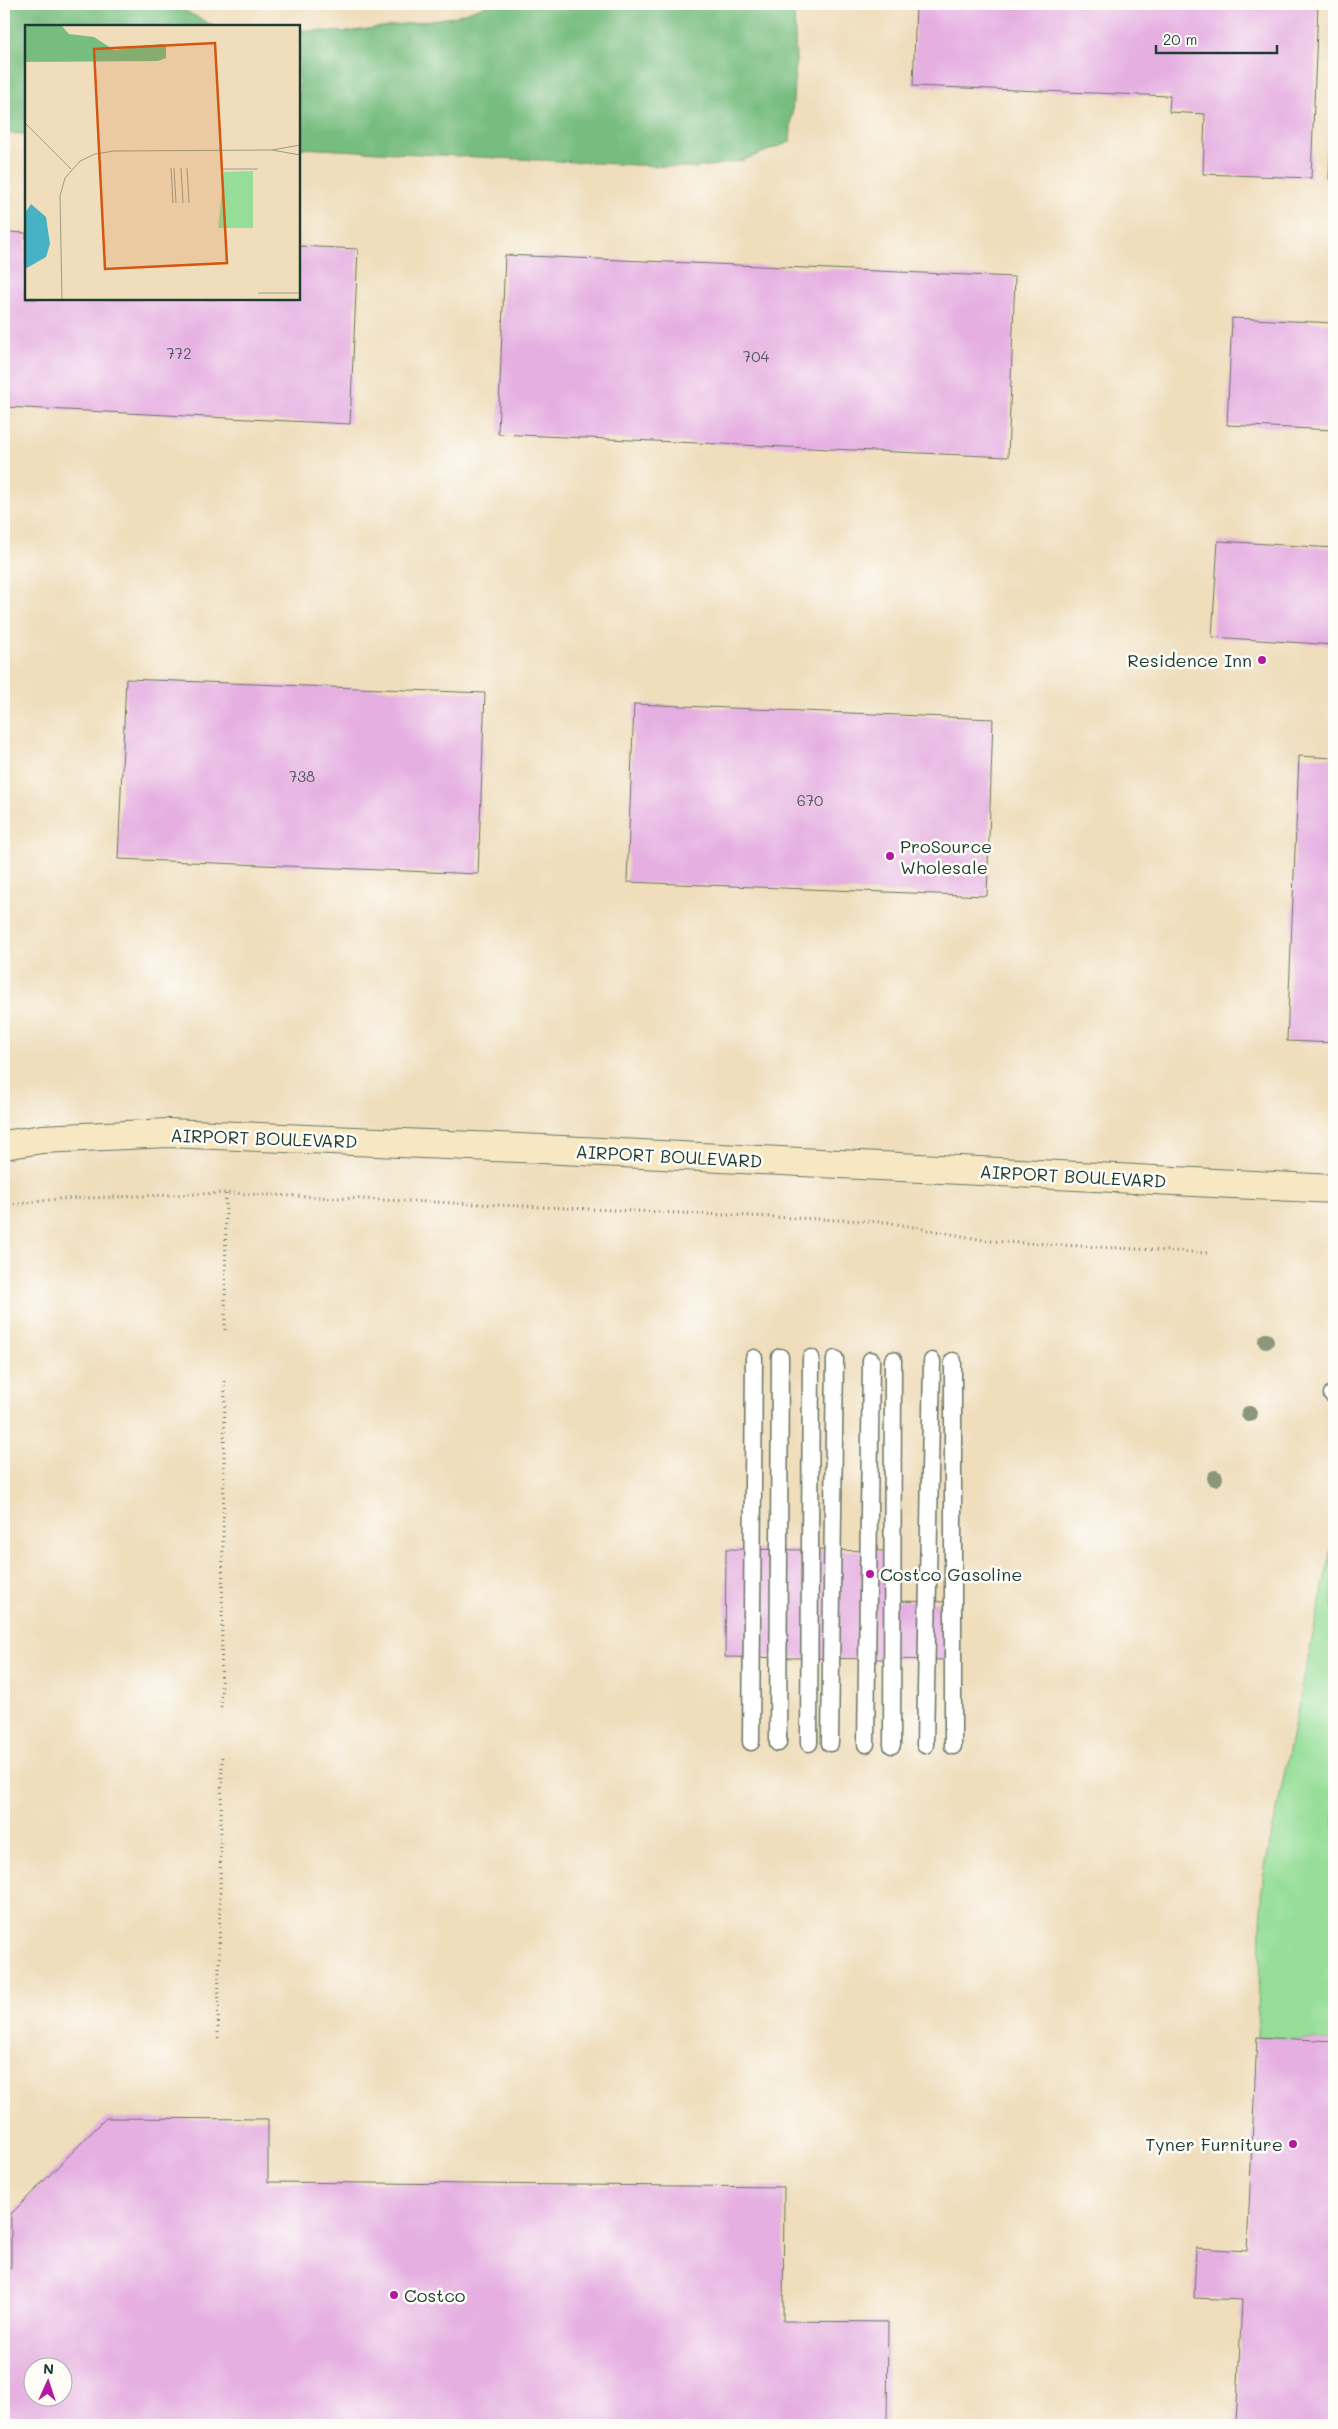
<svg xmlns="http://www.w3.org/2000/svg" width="1338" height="2429" viewBox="0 0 1338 2429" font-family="Mali,sans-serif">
<rect width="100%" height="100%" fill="#fdfcf7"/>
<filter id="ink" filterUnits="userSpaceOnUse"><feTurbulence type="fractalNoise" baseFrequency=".02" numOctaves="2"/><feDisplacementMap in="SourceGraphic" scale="10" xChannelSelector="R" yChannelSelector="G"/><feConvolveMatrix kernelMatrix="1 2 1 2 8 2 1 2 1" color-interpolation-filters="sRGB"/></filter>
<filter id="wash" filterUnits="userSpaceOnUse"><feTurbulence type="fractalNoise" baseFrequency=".0096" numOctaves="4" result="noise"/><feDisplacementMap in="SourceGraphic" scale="20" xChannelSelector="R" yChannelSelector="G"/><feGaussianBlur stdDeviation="1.12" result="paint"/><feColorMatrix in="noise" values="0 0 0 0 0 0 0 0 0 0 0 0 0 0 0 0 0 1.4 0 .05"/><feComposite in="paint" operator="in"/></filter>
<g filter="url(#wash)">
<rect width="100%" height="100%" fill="#efddbb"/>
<!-- green -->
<path fill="#96de98" stroke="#5a8e66" d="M1334 1534V2041L1257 2037 1263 1877Z"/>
<!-- forest -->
<g fill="#78bd80" stroke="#4c7d5a">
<path d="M4 4H172L214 26H26V134L4 133Z"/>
<path d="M490 4H787L794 9 796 61 790 142 741 161 696 168 299 148V30L346 32 453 17Z"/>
</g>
<g id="blocks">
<!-- building -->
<g fill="#e5afe1" fill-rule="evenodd">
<path d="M916 4H1318L1311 178 1203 174 1205 114 1169 112 1170 96 913 86Z"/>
<path d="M1333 94H1334V179H1329Z"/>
<path d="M4 232 26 233V299H299V246L358 249 350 424 4 407Z"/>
<path d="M505 255 1015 277 1008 457 498 434Z"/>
<path d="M1232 318 1334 323V430L1227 425Z"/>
<path d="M1218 541 1334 548V645L1212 637Z"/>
<path d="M126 679 485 693 478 874 118 859Z"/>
<path d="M634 704 993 719 987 896 627 882Z"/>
<path d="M1299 756 1334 758V1043L1287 1041Z"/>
<path d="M726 1549 893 1551 892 1601 952 1602 951 1660 725 1657Z"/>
<path d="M1257 2037 1334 2041V2425H1236L1242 2300 1194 2298 1196 2248 1247 2251Z"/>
<path d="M106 2118 268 2119V2182L784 2187 783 2321 888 2322 887 2425H4V2268H11V2214ZM32 2366H62V2396H32Z"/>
</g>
</g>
</g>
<g filter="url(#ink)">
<use href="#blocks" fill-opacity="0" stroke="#687563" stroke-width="1"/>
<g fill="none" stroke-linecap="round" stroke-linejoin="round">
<!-- lane casing -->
<g stroke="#687563" stroke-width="19">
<g id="lane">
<path d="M1332 1394H1334"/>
<path d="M751 1742 754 1358"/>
<path d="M778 1743 780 1357"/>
<path d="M809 1743 811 1358"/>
<path d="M830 1743 835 1359"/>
<path d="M866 1744 871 1360"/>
<path d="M892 1745 893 1360"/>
<path d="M925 1745 932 1361"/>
<path d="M953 1746V1361"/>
</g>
</g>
<!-- secondary casing -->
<g stroke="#687563" stroke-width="30">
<path id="secondary" d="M4 1145 42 1139 168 1133 542 1149 1334 1189"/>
</g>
<!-- path -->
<g stroke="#687563" stroke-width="3" stroke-dasharray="1 4" stroke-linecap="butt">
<path d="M4 1206 57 1199 226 1193 886 1222 990 1241 1208 1253"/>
<path d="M225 1330 226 1193"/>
<path d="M221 1707 225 1379"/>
<path d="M218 2038 222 1757"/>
</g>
<!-- lane -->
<use href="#lane" stroke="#fff" stroke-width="16"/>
<!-- secondary -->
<use href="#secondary" stroke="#f7e8c3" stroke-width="28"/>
</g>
<!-- trees -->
<g fill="#8a977c">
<circle cx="1266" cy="1341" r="8"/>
<circle cx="1249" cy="1414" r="8"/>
<circle cx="1215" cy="1478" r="8"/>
</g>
</g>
<!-- markers -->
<g fill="#b5179e" stroke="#fdfcf7" stroke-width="2">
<circle cx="1262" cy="660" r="5"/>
<circle cx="890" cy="856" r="5"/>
<circle cx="870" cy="1574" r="5"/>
<circle cx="1293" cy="2144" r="5"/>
<circle cx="394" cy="2295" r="5"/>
</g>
<g text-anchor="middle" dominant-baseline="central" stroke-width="5" stroke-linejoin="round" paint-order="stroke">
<!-- number labels -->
<g font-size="15" fill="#505a5f">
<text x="179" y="353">772</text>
<text x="756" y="356">704</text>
<text x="302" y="776">738</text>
<text x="810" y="800">670</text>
</g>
<!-- poi labels -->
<g font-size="18" fill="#1f3d34" stroke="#fdfcf7" text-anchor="start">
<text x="1252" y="660" text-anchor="end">Residence Inn</text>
<text x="900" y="846">ProSource<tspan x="900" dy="21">Wholesale</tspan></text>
<text x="880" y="1574">Costco Gasoline</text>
<text x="1283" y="2144" text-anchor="end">Tyner Furniture</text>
<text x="404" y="2295">Costco</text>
</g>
<!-- street labels -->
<g font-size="18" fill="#1f3d34" stroke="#fdfcf7">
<text transform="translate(264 1138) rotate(2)">AIRPORT BOULEVARD</text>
<text transform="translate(669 1156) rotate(3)">AIRPORT BOULEVARD</text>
<text transform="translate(1073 1176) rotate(3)">AIRPORT BOULEVARD</text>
</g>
</g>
<!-- overview -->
<g transform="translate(25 25)">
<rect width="275" height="275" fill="#efddbb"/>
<path d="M228 146V203H193L199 147Z" fill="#96de98"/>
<path d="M0 0H36L44 9 69 12 89 25 137 19 141 21V33L133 36 0 37Z" fill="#78bd80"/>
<path d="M6 179 21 192 25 219 21 232 0 244V188Z" fill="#47b2c4"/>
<path fill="none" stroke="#9c9d85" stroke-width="1" d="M0 98 46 144M247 125 275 120M146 143 148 178M149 143 151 178M156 143 158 178M162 143 164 178M196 144H233M233 268H275M37 275 35 171 40 153 55 136 70 129 89 126 247 125 275 130"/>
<path fill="#d45610" fill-opacity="0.15" stroke="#d45610" stroke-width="2.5" d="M190 18 202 238 80 244 69 24Z"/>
<rect width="275" height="275" fill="none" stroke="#1f3d34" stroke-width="2.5"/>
</g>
<!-- margin -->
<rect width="1338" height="2429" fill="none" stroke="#fdfcf7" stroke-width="20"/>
<!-- north arrow -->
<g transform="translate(48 2382) rotate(3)"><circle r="24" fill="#fdfcf7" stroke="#a4b0a9"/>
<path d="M0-4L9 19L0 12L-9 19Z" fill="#b5179e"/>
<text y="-8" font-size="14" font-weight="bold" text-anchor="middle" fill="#1f3d34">N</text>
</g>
<!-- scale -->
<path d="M1156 45v8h121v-8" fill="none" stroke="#1f3d34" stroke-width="2.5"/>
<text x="1163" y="45" font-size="15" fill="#1f3d34" stroke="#fdfcf7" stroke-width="4" paint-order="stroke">20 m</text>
</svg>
